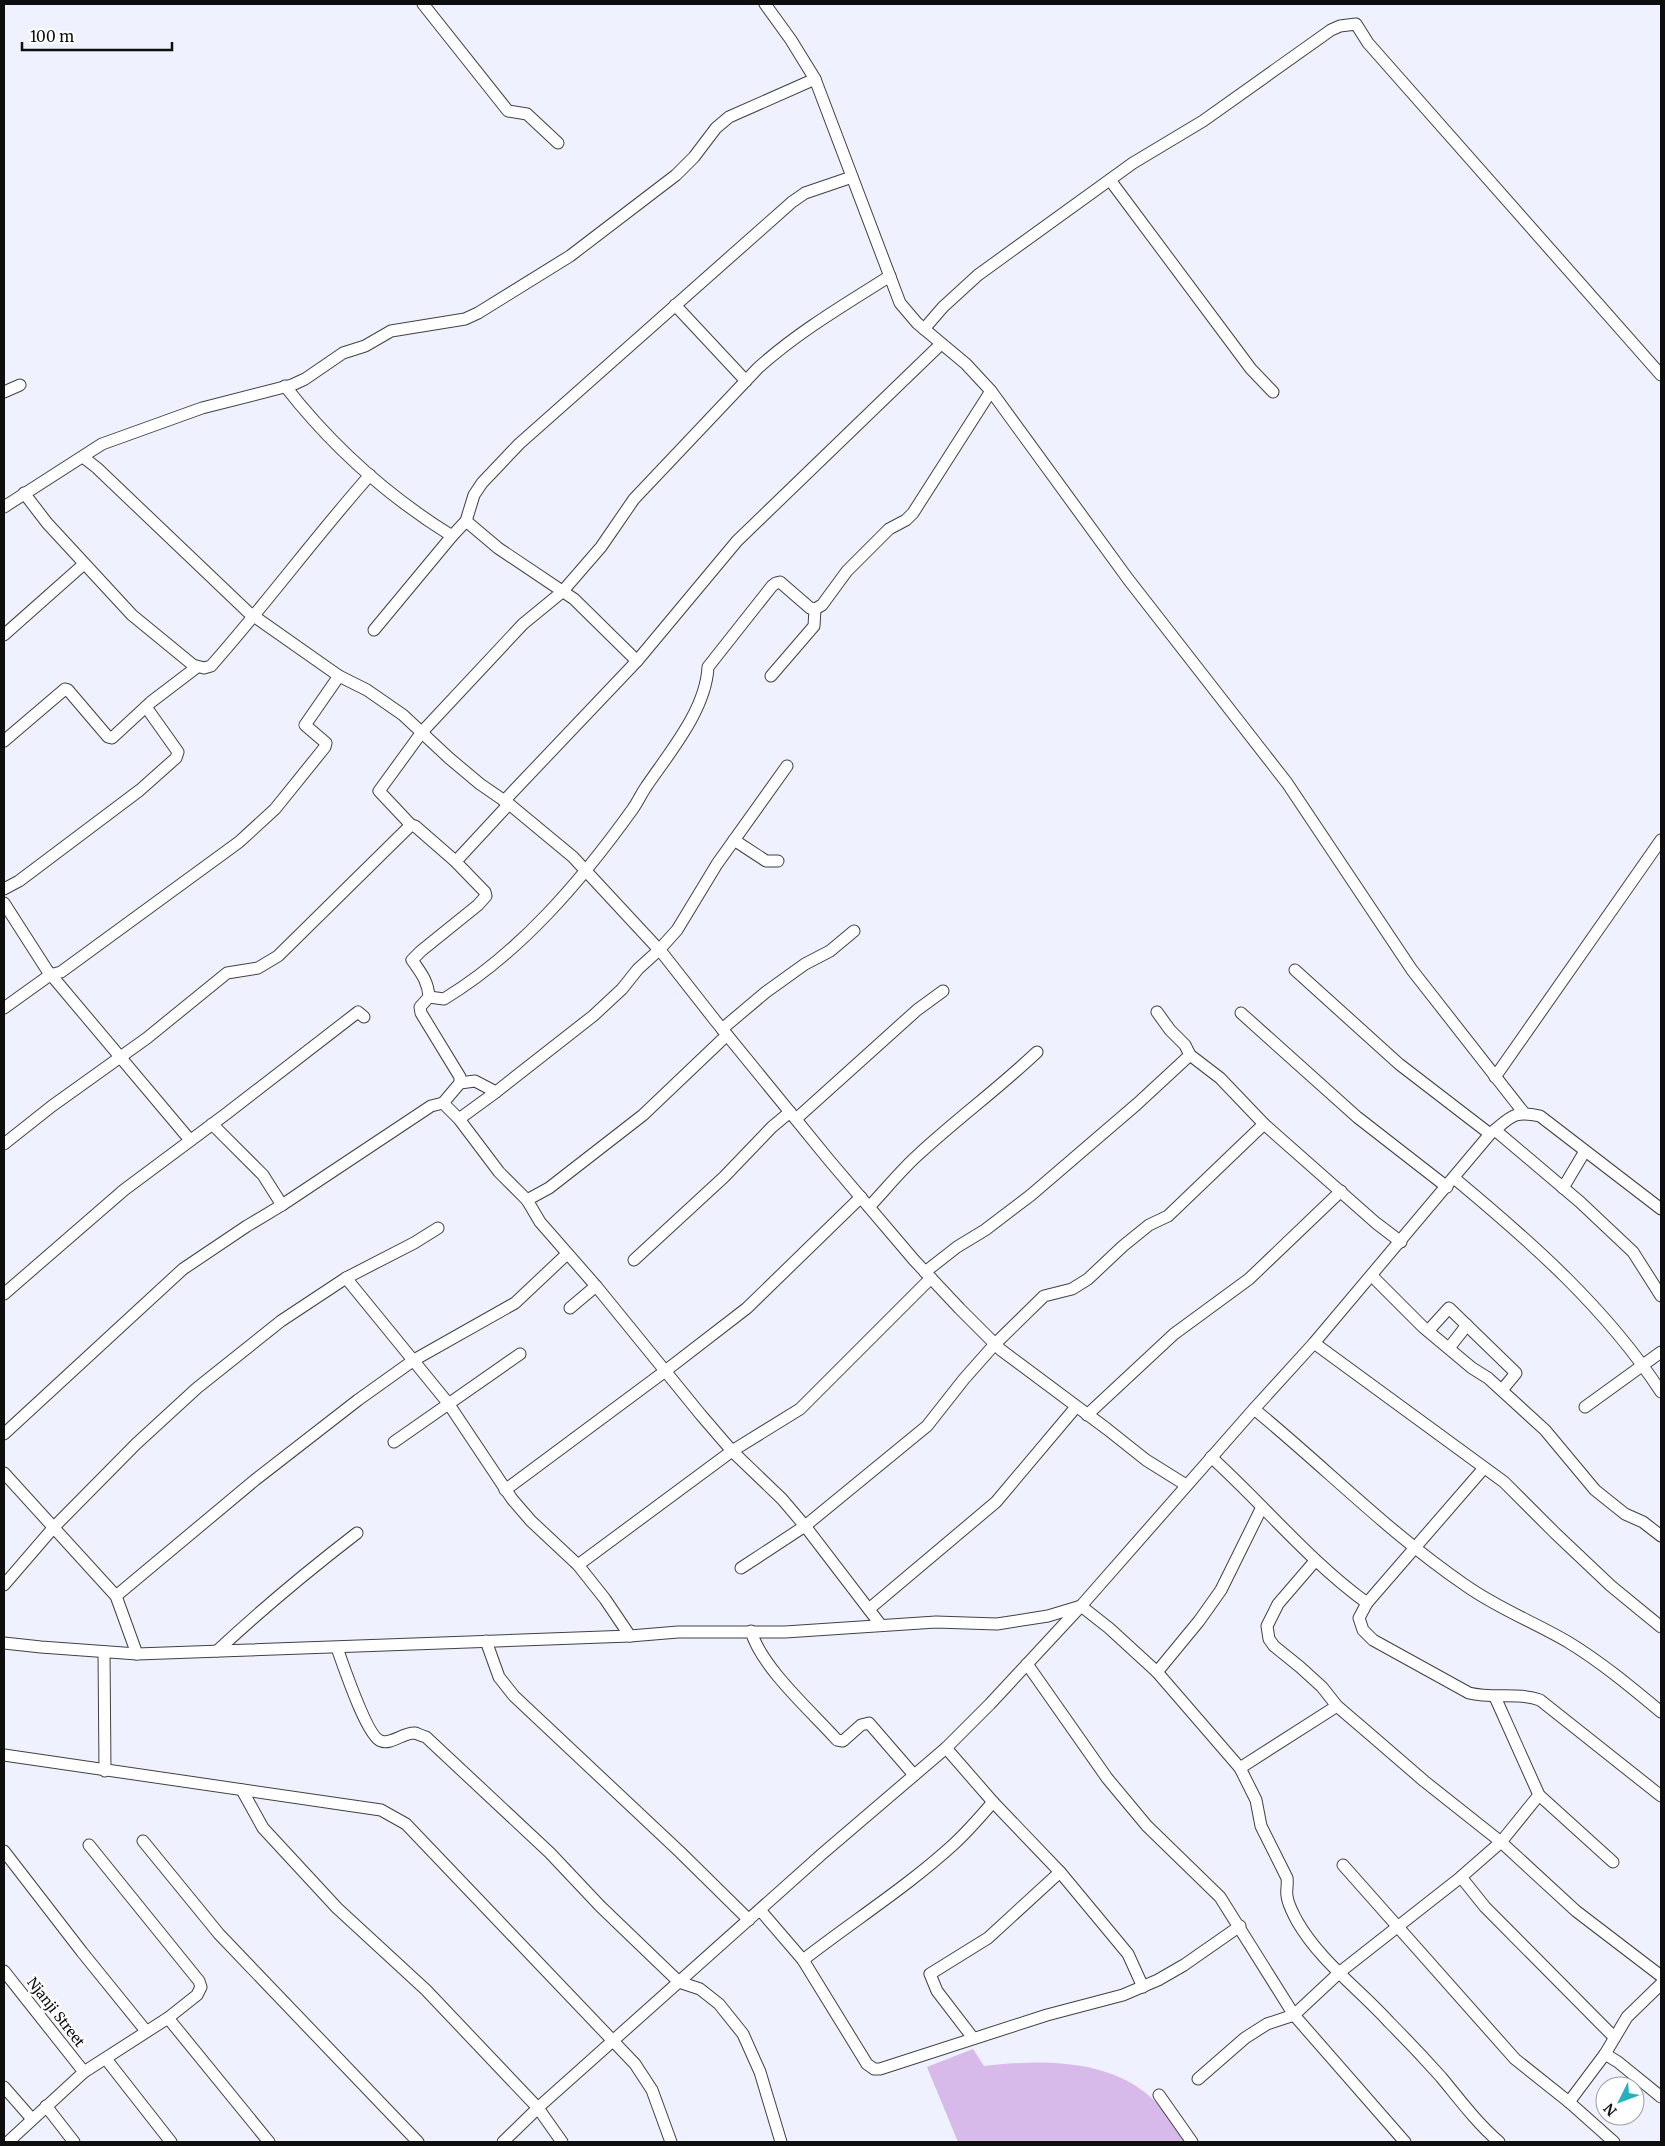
<svg xmlns="http://www.w3.org/2000/svg" width="1665" height="2146" viewBox="0 0 1665 2146" font-family="Merriweather,serif">
<rect width="100%" height="100%" fill="#f0f1ff"/>
<!-- green -->
<path fill="#d7b9ea" d="M973 2049 984 2066C1044 2059 1121 2058 1163 2110 1171 2120 1178 2132 1184 2142H958L927 2067Z"/>
<g fill="none" stroke-linecap="round" stroke-linejoin="round">
<!-- minor casing -->
<g stroke="#414141" stroke-width="13">
<g id="minor">
<path d="M423 4 508 111 527 114 558 143"/>
<path d="M765 4 791 40 815 79 900 303 917 323 966 364 991 391 1128 579 1287 783 1412 970 1524 1113"/>
<path d="M1110 180 1251 369 1273 392"/>
<path d="M675 305 746 381"/>
<path d="M924 329 943 307 978 275 1133 163 1203 121 1331 30 1340 26 1356 24 1368 43 1661 375"/>
<path d="M285 386C331 445 389 497 452 536L466 521 474 495 482 483 519 444 792 202 805 193 852 177"/>
<path d="M4 392 20 385"/>
<path d="M83 457 97 468 248 612 339 676 367 690 403 715 449 758 480 784 509 804 573 857 663 954 714 1019 829 1160 914 1260 960 1309 1001 1350 1107 1429 1146 1460 1186 1485"/>
<path d="M24 493 47 523 132 615 193 665 204 668 211 666C266 604 315 537 370 475"/>
<path d="M4 507 102 444 202 408 292 385 305 379 343 353 365 346 391 331 465 319 478 313 570 256 676 175 694 157 716 128 729 117 815 79"/>
<path d="M466 521 498 548 574 599 637 661"/>
<path d="M374 630 452 536"/>
<path d="M4 635 84 564"/>
<path d="M771 676 814 626 815 609"/>
<path d="M4 741 65 689 68 690 108 737 112 738 151 702 197 667"/>
<path d="M504 801 637 661 737 541 941 344"/>
<path d="M411 825 379 791 422 732 523 624 562 592 601 547 634 499 758 368C798 332 844 305 890 276"/>
<path d="M734 840 766 861H778"/>
<path d="M454 860 458 859 509 804"/>
<path d="M4 889 19 881 140 790 176 758 178 752 146 707"/>
<path d="M4 903 47 970 190 1140"/>
<path d="M1295 970 1399 1064 1490 1134"/>
<path d="M429 997 444 999C520 953 581 881 632 810 638 802 641 794 646 787 669 753 706 710 708 667L772 586 776 583 780 582 810 608 815 609 822 605 847 571 889 529 906 520 913 513 991 391"/>
<path d="M4 1008 50 975 61 972 239 842 275 809 325 747 326 743 305 725 339 676"/>
<path d="M1157 1012 1170 1030 1185 1045 1190 1055 1220 1078 1264 1124 1376 1223 1401 1242"/>
<path d="M1241 1013 1357 1117 1447 1187"/>
<path d="M722 1029 766 992 805 964 830 951 854 931"/>
<path d="M1495 1077 1661 840"/>
<path d="M460 1083 475 1081 496 1092 593 1016 622 989 638 969 659 950 677 930 717 864 787 766"/>
<path d="M443 1103 459 1119 499 1172 527 1200 540 1222 596 1286 701 1415 732 1451 782 1499 805 1526 880 1624"/>
<path d="M459 1119 496 1092"/>
<path d="M796 1119 917 1010 943 991"/>
<path d="M212 1124 263 1175 282 1205"/>
<path d="M1495 1130 1580 1202 1633 1252 1661 1296"/>
<path d="M4 1144 52 1106 147 1038 227 973 258 968 278 956 411 825 415 826 454 860 485 892 486 896 478 905 421 951 412 960C421 973 428 981 429 997L420 1007 421 1013 460 1077V1083L443 1103 431 1106 282 1205 247 1226 183 1269 4 1434"/>
<path d="M1454 1178C1531 1242 1606 1308 1661 1392"/>
<path d="M1563 1188 1585 1151"/>
<path d="M527 1200 549 1188 643 1115 727 1035"/>
<path d="M869 1207C886 1189 901 1170 919 1154 957 1119 999 1088 1037 1052"/>
<path d="M634 1260 724 1177 772 1127 790 1112"/>
<path d="M925 1272 957 1247 985 1230 1031 1195 1137 1104 1190 1055"/>
<path d="M1372 1276 1423 1327 1472 1368 1488 1378 1545 1430 1595 1490 1625 1514 1643 1522 1661 1536"/>
<path d="M346 1278 414 1243 438 1228"/>
<path d="M4 1294 124 1190 226 1114 358 1012 364 1017"/>
<path d="M570 1308 596 1286"/>
<path d="M1428 1331 1449 1308 1516 1373 1502 1390"/>
<path d="M1314 1343 1504 1482 1555 1533 1611 1586 1661 1627"/>
<path d="M1449 1348 1467 1325"/>
<path d="M1585 1407 1661 1352"/>
<path d="M1254 1409C1325 1467 1389 1533 1465 1585 1497 1608 1534 1622 1568 1642 1601 1662 1631 1687 1661 1712"/>
<path d="M1087 1415 1174 1334 1249 1279 1341 1191"/>
<path d="M394 1442 520 1354"/>
<path d="M1211 1457C1264 1505 1309 1561 1367 1603L1359 1618 1363 1630 1373 1640 1469 1693C1493 1699 1519 1692 1540 1700L1661 1796"/>
<path d="M4 1473 116 1596 137 1654"/>
<path d="M505 1490 664 1372 747 1308 861 1197"/>
<path d="M1315 1561 1278 1604 1267 1626 1269 1639 1274 1646 1300 1667 1322 1687 1337 1706 1372 1736 1424 1781 1501 1842 1576 1911 1661 1976"/>
<path d="M578 1565 732 1451 800 1409 931 1278"/>
<path d="M741 1568 805 1526 927 1426 964 1379 995 1344 1044 1296 1072 1289 1088 1279 1123 1246 1149 1225 1168 1216 1264 1124"/>
<path d="M4 1585 54 1527 136 1444 197 1388 281 1321 346 1278 448 1403 512 1499 531 1521 578 1565 605 1599 630 1636"/>
<path d="M116 1596 255 1480 358 1400 414 1360 515 1303 567 1254"/>
<path d="M1367 1603 1484 1468"/>
<path d="M869 1609 996 1502 1076 1407"/>
<path d="M751 1631C761 1667 811 1711 837 1740L843 1741 861 1725 869 1723 914 1775"/>
<path d="M486 1641 499 1677 514 1696 680 1852 749 1920"/>
<path d="M4 1643 41 1647 137 1654 630 1636 678 1632H785L936 1622 997 1624 1048 1616 1081 1606 1109 1628 1157 1672 1240 1768 1256 1800 1261 1826 1287 1878C1288 1885 1286 1890 1287 1896 1288 1905 1293 1913 1297 1921 1320 1961 1358 1988 1389 2022 1407 2040 1424 2058 1441 2077 1460 2100 1477 2123 1499 2142"/>
<path d="M337 1648C343 1664 367 1737 381 1741 391 1745 404 1732 415 1733 418 1734 422 1736 426 1737L550 1853 600 1906 679 1982 700 1989 719 2004 743 2034 760 2072 781 2142"/>
<path d="M217 1651C262 1609 309 1570 357 1533"/>
<path d="M104 1652 105 1771"/>
<path d="M1027 1664 1107 1778 1147 1826 1220 1897 1294 2015 1405 2142"/>
<path d="M1157 1672 1199 1621 1221 1590 1262 1507"/>
<path d="M1495 1697 1539 1795 1613 1862"/>
<path d="M946 1748 993 1802 1060 1872 1128 1954 1143 1987"/>
<path d="M4 1755 381 1810 406 1824 635 2064 652 2090 671 2142"/>
<path d="M1240 1768 1337 1706"/>
<path d="M242 1790 263 1828 337 1908 426 1990 538 2108 562 2142"/>
<path d="M143 1841 219 1934 418 2142"/>
<path d="M4 1851 82 1952 146 2031"/>
<path d="M1343 1865 1515 2059 1569 2102 1614 2142"/>
<path d="M1461 1877 1485 1907 1614 2037"/>
<path d="M760 1910 803 1960 867 2064 874 2069H880L1047 2015 1123 1995 1158 1980 1184 1965 1240 1926"/>
<path d="M803 1960C853 1921 907 1887 954 1844 968 1831 981 1816 993 1802"/>
<path d="M4 1971 84 2072"/>
<path d="M168 2018 269 2142"/>
<path d="M973 2038 937 1991 930 1974 988 1938 1060 1872"/>
<path d="M1605 2054 1618 2062 1661 2097"/>
<path d="M106 2059 171 2142"/>
<path d="M1198 2079 1245 2038 1267 2024 1294 2015 1340 1972 1461 1877 1501 1842 1539 1795"/>
<path d="M4 2087 32 2119"/>
<path d="M1159 2095 1192 2142"/>
<path d="M1569 2102 1605 2054 1627 2017 1661 1984"/>
<path d="M46 2106 74 2142"/>
<path d="M8 2142 84 2072 168 2018 197 1995 201 1987 199 1981 89 1845"/>
<path d="M503 2142 541 2105 822 1854 946 1748 990 1704 1081 1606 1254 1409 1314 1343 1490 1134C1511 1117 1513 1110 1540 1116L1661 1209"/>
</g>
</g>
<!-- minor -->
<use href="#minor" stroke="#fff" stroke-width="11"/>
</g>
<g text-anchor="middle" dominant-baseline="central" stroke-width="5" stroke-linejoin="round" paint-order="stroke">
<!-- street labels -->
<g font-size="14" fill="#0e0e0e" stroke="#fff">
<text transform="translate(56 2012) rotate(52)">Njanji Street</text>
</g>
</g>
<!-- border -->
<rect width="1665" height="2146" fill="none" stroke="#0e0e0e" stroke-width="10"/>
<!-- north arrow -->
<g transform="translate(1620 2101) rotate(228)"><circle r="24" fill="#ffffff" stroke="#9f9f9f"/>
<path d="M0-4L9 19L0 12L-9 19Z" fill="#25b2bf"/>
<text y="-8" font-size="14" font-weight="bold" text-anchor="middle" fill="#0e0e0e">N</text>
</g>
<!-- scale -->
<path d="M22 42v8h150v-8" fill="none" stroke="#0e0e0e" stroke-width="2.5"/>
<text x="30" y="42" font-size="15" fill="#0e0e0e" stroke="#ffffff" stroke-width="4" paint-order="stroke">100 m</text>
</svg>
